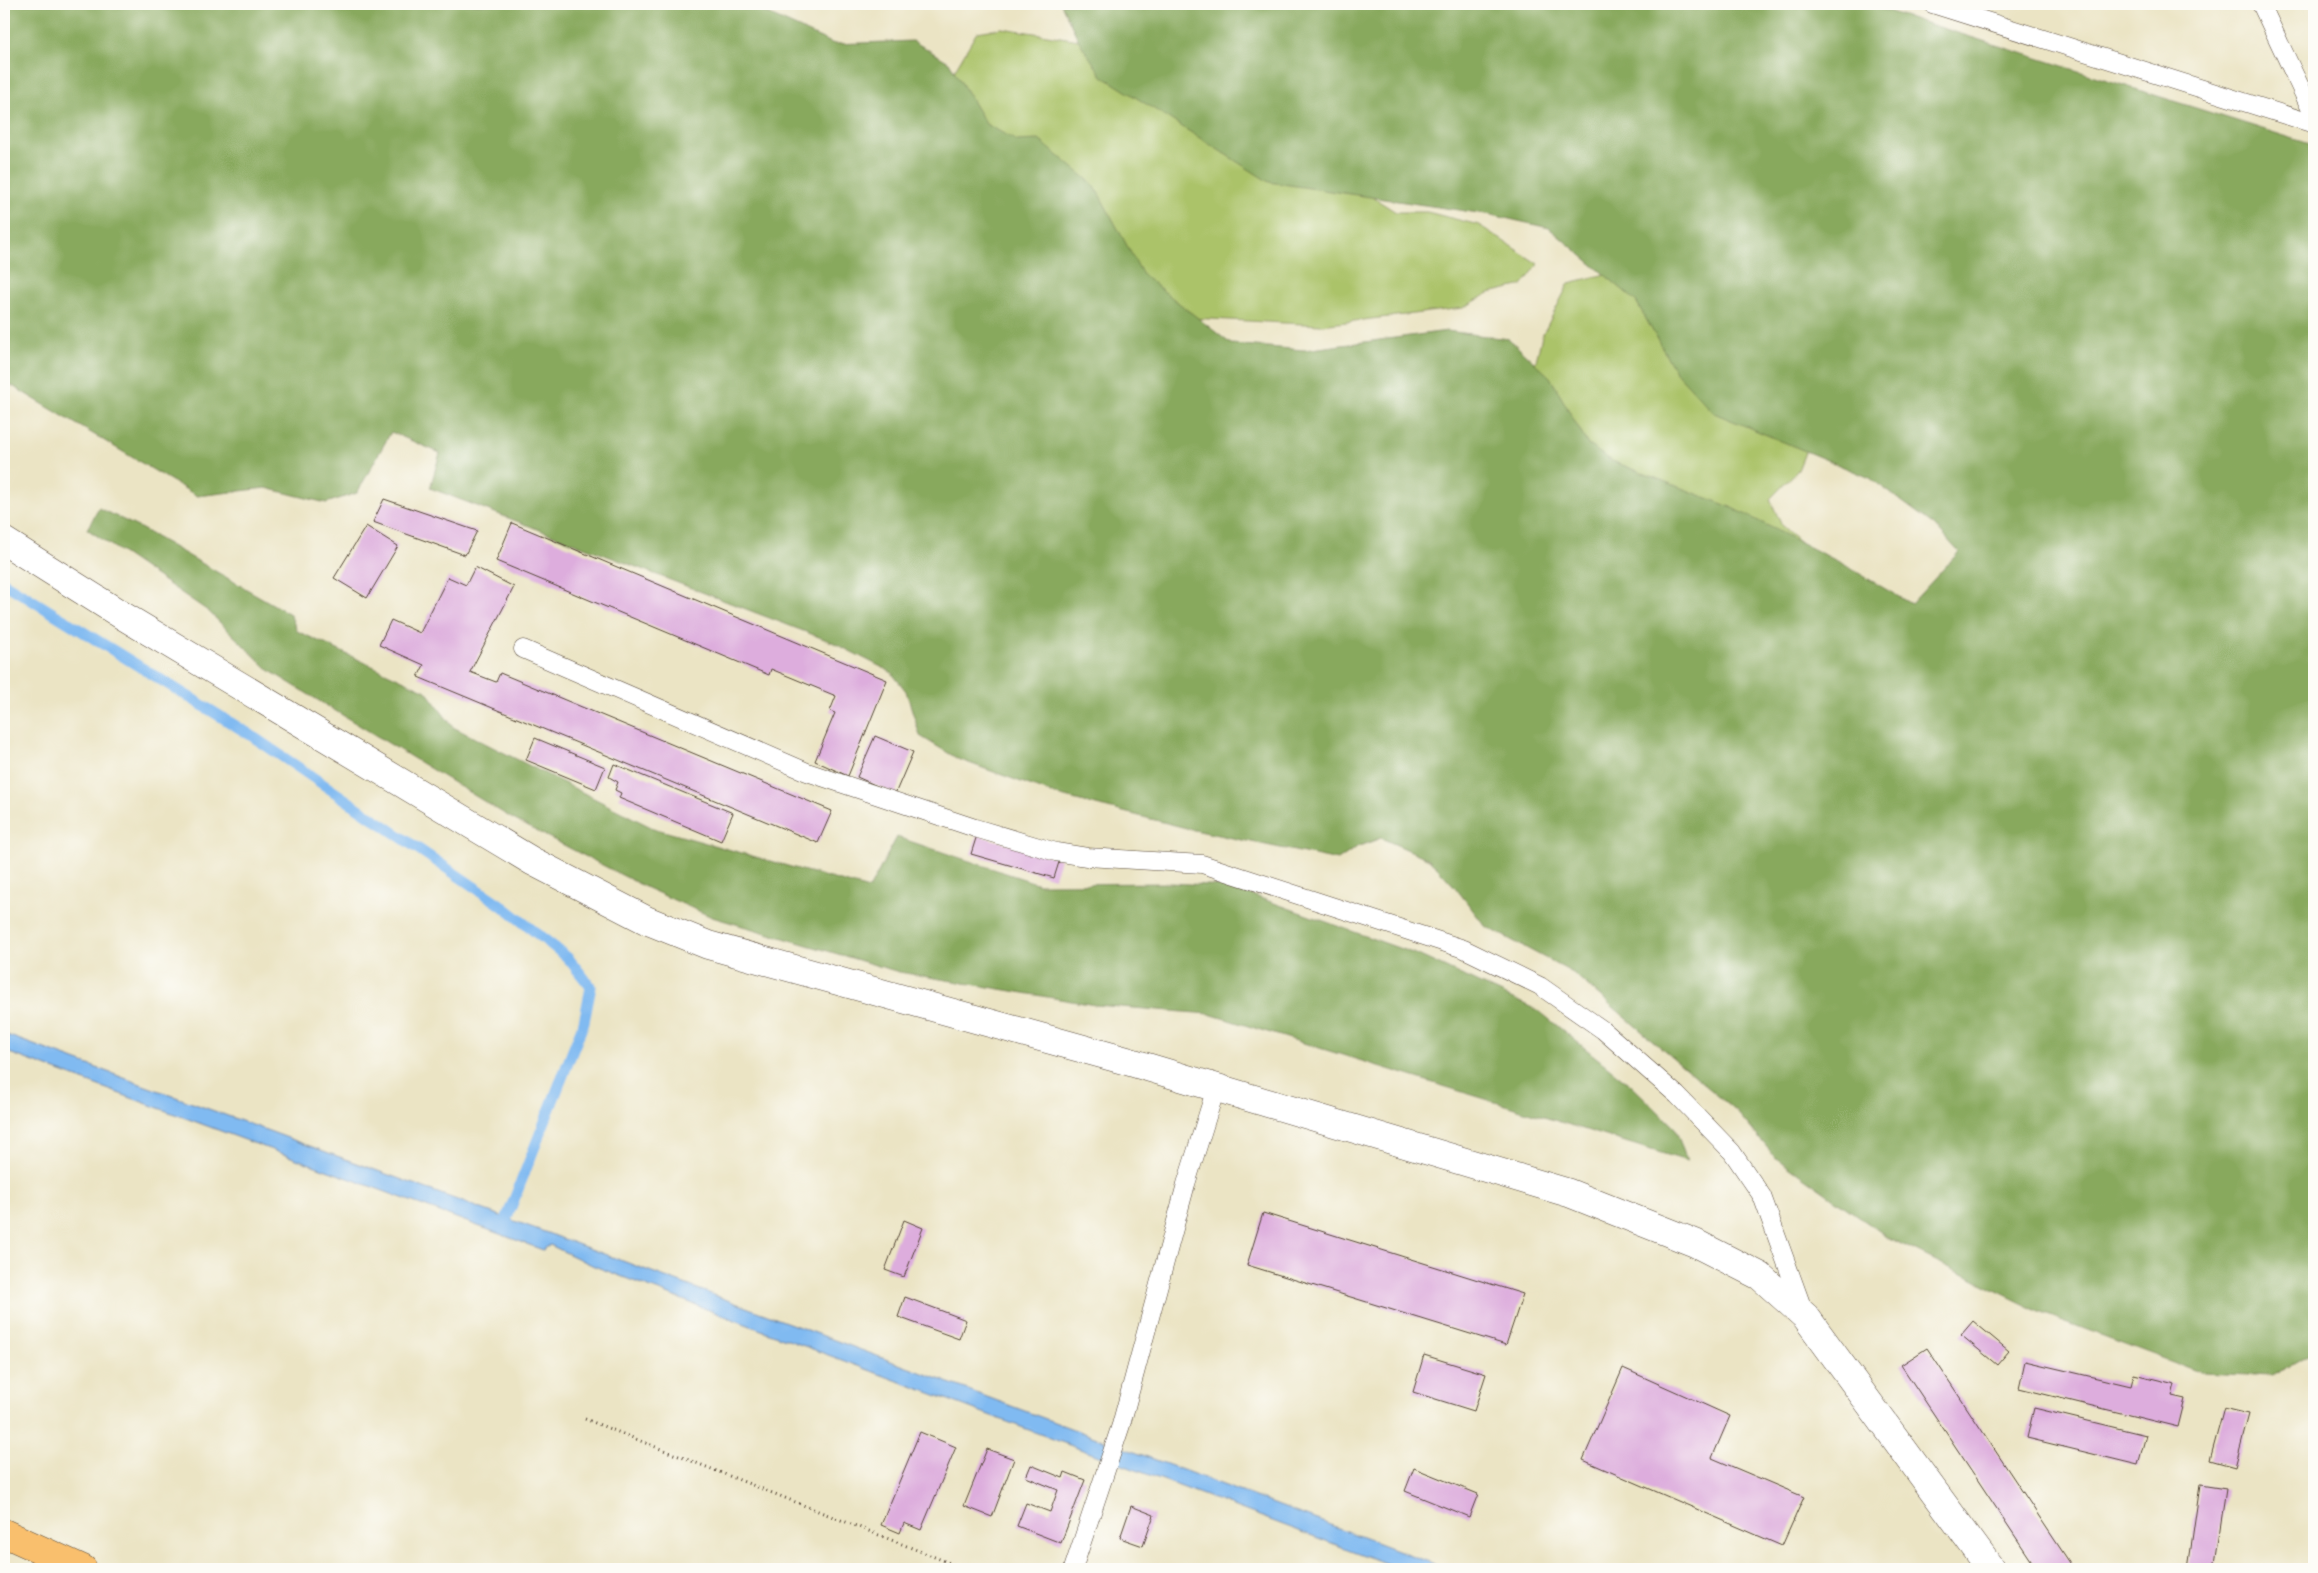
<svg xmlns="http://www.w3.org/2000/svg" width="2318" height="1573" viewBox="0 0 2318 1573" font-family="'Patrick Hand',sans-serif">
<rect width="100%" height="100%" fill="#fdfcf7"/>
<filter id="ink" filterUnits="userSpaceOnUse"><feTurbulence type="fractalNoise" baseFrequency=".02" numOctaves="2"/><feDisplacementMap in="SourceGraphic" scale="10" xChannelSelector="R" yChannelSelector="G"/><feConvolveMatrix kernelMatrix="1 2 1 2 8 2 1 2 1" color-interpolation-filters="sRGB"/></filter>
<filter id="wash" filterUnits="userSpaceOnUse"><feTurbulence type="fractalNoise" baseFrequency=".0096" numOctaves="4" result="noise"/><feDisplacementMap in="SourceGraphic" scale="20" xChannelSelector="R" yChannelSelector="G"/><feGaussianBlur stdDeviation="1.12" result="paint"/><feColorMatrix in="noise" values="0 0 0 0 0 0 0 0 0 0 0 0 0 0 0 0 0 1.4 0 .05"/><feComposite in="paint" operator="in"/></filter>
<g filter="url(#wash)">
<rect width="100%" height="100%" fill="#ebe4c4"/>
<!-- green -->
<g fill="#abc369" stroke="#737644">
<path d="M1002 28 1092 42 1355 186 1396 212H1427L1479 225 1538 264 1523 285 1489 293 1463 308 1321 325 1192 318 997 149 953 73 977 32Z"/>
<path d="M1610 273 1808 445 1798 470 1770 499 1782 526 1820 559 1526 425 1530 385 1542 336 1569 283Z"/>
</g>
<!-- forest -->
<g fill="#88a95d" stroke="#626a3e">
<path d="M4 4H746L834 44 913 41 949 62 986 124 1017 141 1039 140 1094 185 1143 275 1231 344 1304 350 1447 331 1509 339 1550 377 1588 445 1612 461 1733 508 1843 564 1911 604 1959 552 1934 525 1870 478 1714 413 1675 371 1636 301 1549 228 1492 215 1269 182 1102 76 1079 41 1061 4H1866L2310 144 2314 159V1351L2272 1376 2202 1373 2042 1313 1889 1238 1776 1158 1737 1112 1573 973 1485 926 1455 887 1429 859 1381 838 1357 847 1338 860 1194 830 1057 795 958 759 920 736 906 691 891 672 832 642 430 488 440 453 391 432 357 493 326 503 266 488 197 496 4 381Z"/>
<path d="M99 508 142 529 290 614 297 631 426 691 453 727 653 828 869 889 897 837 1039 884 1171 883 1227 886 1418 955 1539 1011 1633 1087 1675 1128 1687 1161 1209 1014 1095 1005 899 972 712 917 647 888 513 819 270 671 208 611 87 529Z"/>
</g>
<!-- water -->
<path fill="#80baf1" stroke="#5e7288" d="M4 1034 561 1238 1448 1569H1401L756 1328 594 1266 550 1245 543 1250 4 1051Z"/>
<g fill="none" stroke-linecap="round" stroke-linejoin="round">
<!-- stream -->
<path stroke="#80baf1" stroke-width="11" d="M4 583 249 734 501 905 568 958 591 987 584 1022 504 1225"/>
</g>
<g id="blocks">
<!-- building -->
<g fill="#ddaddd">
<path d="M384 499 477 531 465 555 373 522Z"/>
<path d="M512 523 887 680 848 776 815 761 835 713 830 711 836 696 771 669 769 675 496 561Z"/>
<path d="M366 526 398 546 367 598 334 578Z"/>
<path d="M475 567 514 587 470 672 496 682 500 673 832 811 818 843 418 677 424 665 379 645 391 620 420 633 448 577 466 585Z"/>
<path d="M875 736 913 752 895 794 857 777Z"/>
<path d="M535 738 605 767 596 789 526 760Z"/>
<path d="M614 764 733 813 721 841 619 798 621 793 615 790 618 782 609 777Z"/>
<path d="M977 835 1060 859 1054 878 971 854Z"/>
<path d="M1263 1213 1523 1294 1506 1345 1247 1265Z"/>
<path d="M904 1220 923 1228 904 1277 885 1270Z"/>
<path d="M905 1297 966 1320 959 1339 898 1317Z"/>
<path d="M1973 1321 2009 1351 1997 1365 1961 1335Z"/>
<path d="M1927 1348 2074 1569H2037L1901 1365Z"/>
<path d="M1424 1355 1486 1374 1474 1411 1413 1392Z"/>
<path d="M2025 1361 2131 1386 2134 1374 2175 1384 2172 1396 2185 1399 2178 1427 2019 1388Z"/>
<path d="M1623 1368 1730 1416 1712 1458 1804 1497 1782 1546 1583 1460Z"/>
<path d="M2034 1408 2146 1435 2138 1465 2027 1438Z"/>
<path d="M2224 1408 2249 1414 2235 1467 2210 1460Z"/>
<path d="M920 1432 956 1447 921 1530 904 1523 900 1533 881 1525Z"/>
<path d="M987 1449 1014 1459 992 1517 964 1506Z"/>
<path d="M1031 1465 1063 1478 1065 1472 1085 1480 1061 1543 1017 1526 1026 1503 1050 1512 1058 1490 1026 1477Z"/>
<path d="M1414 1468 1478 1494 1469 1517 1405 1491Z"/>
<path d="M2200 1485 2226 1489 2214 1569H2188Z"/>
<path d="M1131 1506 1154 1515 1143 1546 1120 1538Z"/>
</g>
</g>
</g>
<g filter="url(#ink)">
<use href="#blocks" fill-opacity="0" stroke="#554637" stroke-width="1"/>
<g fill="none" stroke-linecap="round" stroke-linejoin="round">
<!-- lane casing -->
<g stroke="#554637" stroke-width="19">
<g id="lane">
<path d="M1932 4 2314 124"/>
<path d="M2261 4 2314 116"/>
<path d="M523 649 807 772 975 828 1056 852 1087 857 1202 864 1464 949 1540 986 1603 1030 1677 1095 1732 1152 1762 1196 1804 1312"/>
<path d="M1073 1569 1121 1425 1186 1184 1216 1088"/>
</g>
</g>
<!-- street casing -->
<g stroke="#554637" stroke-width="29">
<path id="street" d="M4 541 120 614 532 861 646 920 708 945 1127 1061 1569 1193 1695 1243 1760 1276 1806 1317 1991 1569"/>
</g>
<!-- highway casing -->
<g stroke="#554637" stroke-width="29">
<path id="highway" d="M4 1533 83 1569"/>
</g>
<!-- path -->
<path stroke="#554637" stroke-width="3" stroke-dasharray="1 4" stroke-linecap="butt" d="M585 1419 965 1569"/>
<!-- lane -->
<use href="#lane" stroke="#fff" stroke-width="18"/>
<!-- street -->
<use href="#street" stroke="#fff" stroke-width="28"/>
<!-- highway -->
<use href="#highway" stroke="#f9bf6d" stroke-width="28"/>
</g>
</g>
<!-- margin -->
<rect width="2318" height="1573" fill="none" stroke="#fdfcf7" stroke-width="20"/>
</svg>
